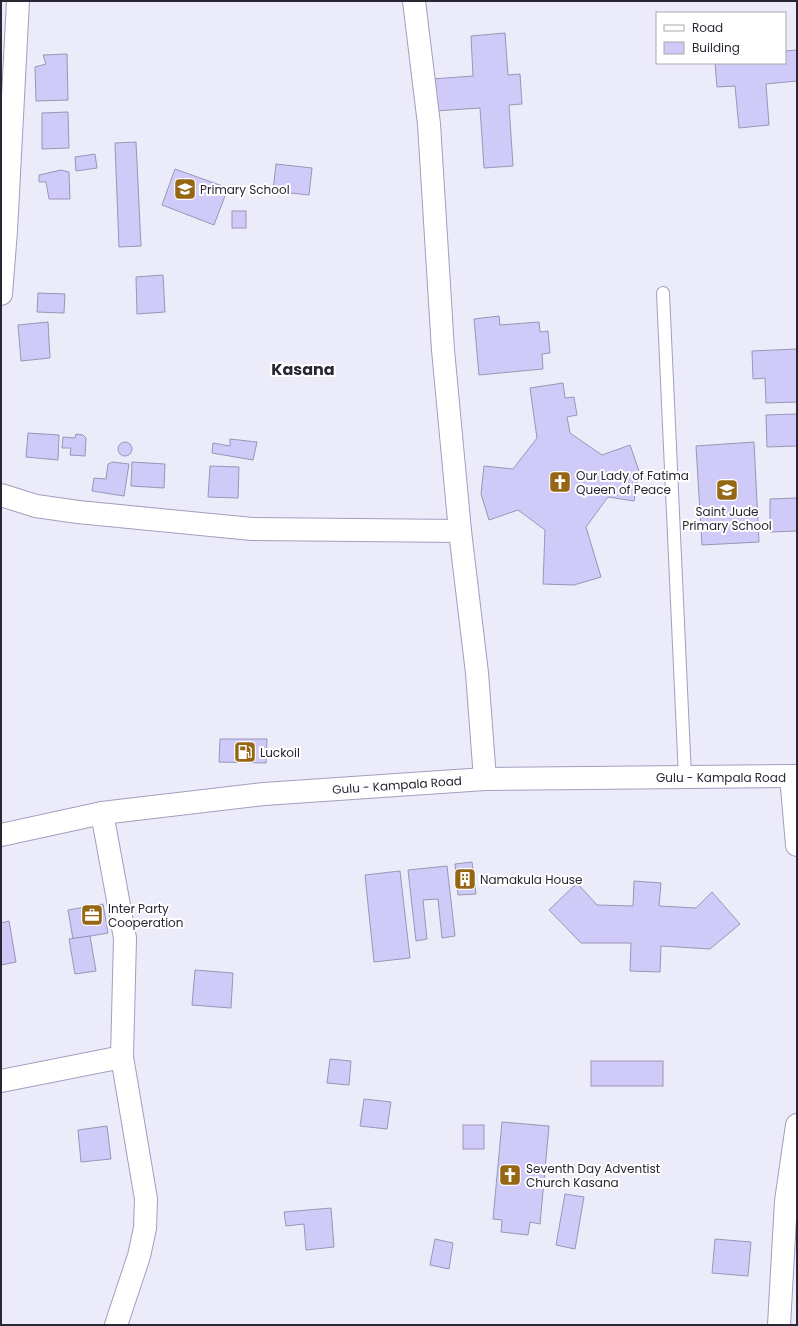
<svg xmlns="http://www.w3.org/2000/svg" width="798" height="1326" viewBox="0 0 798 1326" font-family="Poppins,sans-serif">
<rect width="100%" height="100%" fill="#ecebf9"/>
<!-- building -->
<g fill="#cfcaf8" stroke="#9996b6">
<path d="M505 33 508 75 520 74 522 104 509 105 513 166 484 168 480 108 435 111 432 79 473 76 471 36Z"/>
<path d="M797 50V81L766 84 769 125 739 128 735 86 717 87 715 63H785V51Z"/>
<path d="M67 54 68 100 36 101 35 67 46 64 43 55Z"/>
<path d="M68 112 69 148 42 149V113Z"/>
<path d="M136 142 141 246 119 247 115 145V143Z"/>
<path d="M95 154 97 168 76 171 75 157Z"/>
<path d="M276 164 312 168 309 195 273 191Z"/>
<path d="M175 169 228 188 214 225 162 205Z"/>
<path d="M61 170 69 172 70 199H49L46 182H39V175Z"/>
<rect x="232" y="211" width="14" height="17"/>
<path d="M163 275 165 312 137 314 136 277Z"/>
<path d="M38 293 65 294 64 313 37 312Z"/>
<path d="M499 316 500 325 539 322 540 332 548 331 550 353 542 354 543 369 479 375 474 319Z"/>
<path d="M48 322 50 358 21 361 18 325Z"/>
<path d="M797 349V402L766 403 765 378 753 379 752 351Z"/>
<path d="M563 383 565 398 574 397 577 415 567 417 570 433 602 455 630 445 639 471 634 501 608 497 586 527 601 577 574 585 543 584 545 530 518 510 489 520 481 494 484 466 513 469 537 438 530 388Z"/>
<path d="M797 414V446L767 447 766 415Z"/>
<path d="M28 433 59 435 58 460 26 457Z"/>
<path d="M76 434 83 435 86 438 85 456 70 455 71 448H62L63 437 75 438Z"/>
<path d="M230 439 257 442 253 460 212 453 213 443 230 446Z"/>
<path d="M754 442 759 542 702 545 696 446Z"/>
<circle cx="125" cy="449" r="7"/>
<path d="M113 462 129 464 124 496 92 491 94 478 106 479 108 464Z"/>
<path d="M132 462 165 464 164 488 131 486Z"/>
<path d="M210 466 239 467 238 498 208 497Z"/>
<path d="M797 498V531L770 532V499Z"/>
<path d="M220 739H267L266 763 219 762Z"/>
<path d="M472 862 476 894 458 895 455 864Z"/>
<path d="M447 866 455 936 442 938 438 899 423 900 427 939 416 941 408 870Z"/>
<path d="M400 871 410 958 374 962 365 875Z"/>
<path d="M634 881 661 883 659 906 696 908 712 892 740 924 710 949 661 946 660 972 630 971 631 943H581L549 910 577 883 597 905 633 906Z"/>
<path d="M103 904 108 933 73 939 68 910Z"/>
<path d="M9 921 16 962 1 965V923Z"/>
<path d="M90 936 96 971 75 974 69 939Z"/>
<path d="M195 970 233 973 231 1008 192 1005Z"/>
<path d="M330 1059 351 1061 349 1085 327 1083Z"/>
<rect x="591" y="1061" width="72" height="25"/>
<path d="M364 1099 391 1102 387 1129 360 1126Z"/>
<path d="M502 1122 549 1126 540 1224 530 1222 528 1235 501 1232 502 1220 493 1219Z"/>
<rect x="463" y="1125" width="21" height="24"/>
<path d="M107 1126 111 1159 81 1162 78 1130Z"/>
<path d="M565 1194 584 1197 575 1249 556 1245Z"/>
<path d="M331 1208 334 1247 306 1250 304 1224 286 1226 284 1212Z"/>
<path d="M435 1239 453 1243 449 1269 430 1265Z"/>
<path d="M715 1239 751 1242 748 1276 712 1273Z"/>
</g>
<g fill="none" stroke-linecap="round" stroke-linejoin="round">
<!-- lane casing -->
<g stroke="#a29ebf" stroke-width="14">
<path id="lane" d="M663 293 685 777"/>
</g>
<!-- street casing -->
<g stroke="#a29ebf" stroke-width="24">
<g id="street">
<path d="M414 1 429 124 443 350 460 531 477 673 485 779"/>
<path d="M1 294 6 231 18 1"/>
<path d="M1 495 36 506 78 512 252 529 460 531"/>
<path d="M791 776 797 845"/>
<path d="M102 813 125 938 122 1057 146 1199 145 1228 139 1256 116 1325"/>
<path d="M1 1081 122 1057"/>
<path d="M779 1325 786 1201 797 1125"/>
</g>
</g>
<!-- primary casing -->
<g stroke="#a29ebf" stroke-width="24">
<path id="primary" d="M1 835 102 813 264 794 485 779 797 776"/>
</g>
<!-- lane -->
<use href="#lane" stroke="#fff" stroke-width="12"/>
<!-- street -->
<use href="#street" stroke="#fff" stroke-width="22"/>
<!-- primary -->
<use href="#primary" stroke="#fff" stroke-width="22"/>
</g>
<!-- icons -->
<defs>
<g id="school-square" transform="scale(1.15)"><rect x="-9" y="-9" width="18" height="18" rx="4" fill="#956715" stroke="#fff"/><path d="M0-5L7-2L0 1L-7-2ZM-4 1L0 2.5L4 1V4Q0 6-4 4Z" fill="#fff"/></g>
<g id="church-square" transform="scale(1.15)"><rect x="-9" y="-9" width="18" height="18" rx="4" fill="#956715" stroke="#fff"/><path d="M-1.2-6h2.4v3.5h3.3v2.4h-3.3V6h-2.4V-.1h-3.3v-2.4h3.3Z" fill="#fff"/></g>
<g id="fuel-square" transform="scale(1.15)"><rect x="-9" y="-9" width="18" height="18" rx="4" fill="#956715" stroke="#fff"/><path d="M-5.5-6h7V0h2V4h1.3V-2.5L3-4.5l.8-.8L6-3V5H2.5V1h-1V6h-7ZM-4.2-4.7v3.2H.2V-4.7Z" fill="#fff"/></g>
<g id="building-square" transform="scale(1.15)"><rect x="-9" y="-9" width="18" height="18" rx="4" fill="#956715" stroke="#fff"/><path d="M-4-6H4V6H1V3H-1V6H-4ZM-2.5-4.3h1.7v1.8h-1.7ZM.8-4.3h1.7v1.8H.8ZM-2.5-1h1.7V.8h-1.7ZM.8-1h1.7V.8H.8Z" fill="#fff"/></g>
<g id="office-square" transform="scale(1.15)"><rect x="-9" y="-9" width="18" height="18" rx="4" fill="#956715" stroke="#fff"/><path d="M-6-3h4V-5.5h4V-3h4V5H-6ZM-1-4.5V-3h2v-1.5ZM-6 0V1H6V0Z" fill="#fff"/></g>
</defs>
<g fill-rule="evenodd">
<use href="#school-square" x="185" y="189"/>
<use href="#church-square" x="560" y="482"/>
<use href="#school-square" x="727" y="490"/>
<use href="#fuel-square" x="245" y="752"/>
<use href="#building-square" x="465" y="879"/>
<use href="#office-square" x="92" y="915"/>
<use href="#church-square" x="510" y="1175"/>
</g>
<g text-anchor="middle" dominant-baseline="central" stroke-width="4" stroke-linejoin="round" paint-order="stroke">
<!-- poi labels -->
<g font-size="12" fill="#292734" stroke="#fff" text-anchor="start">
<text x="200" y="189">Primary School</text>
<text x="576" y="475">Our Lady of Fatima<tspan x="576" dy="14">Queen of Peace</tspan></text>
<text x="727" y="511" text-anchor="middle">Saint Jude<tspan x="727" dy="14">Primary School</tspan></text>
<text x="260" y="752">Luckoil</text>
<text x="480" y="879">Namakula House</text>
<text x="108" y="908">Inter Party<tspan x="108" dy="14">Cooperation</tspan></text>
<text x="526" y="1168">Seventh Day Adventist<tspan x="526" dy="14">Church Kasana</tspan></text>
</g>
<!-- street labels -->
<g font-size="12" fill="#292734" stroke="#fff">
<text x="721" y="777">Gulu - Kampala Road</text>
<text transform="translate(397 785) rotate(-4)">Gulu - Kampala Road</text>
</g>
<!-- district labels -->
<g font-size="16" font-weight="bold" fill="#292734" stroke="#fff">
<text x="303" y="369">Kasana</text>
</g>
</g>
<!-- border -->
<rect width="798" height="1326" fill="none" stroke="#292734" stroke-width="4"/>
<!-- legend -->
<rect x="656" y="12" width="130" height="52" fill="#ffffff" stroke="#a9a9ae"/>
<rect x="664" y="25" width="20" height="6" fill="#ffffff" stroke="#a9a9ae"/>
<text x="692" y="32" font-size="12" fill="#292734">Road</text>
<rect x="664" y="42" width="20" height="12" fill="#cfcaf8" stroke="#a9a9ae"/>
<text x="692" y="52" font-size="12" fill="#292734">Building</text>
</svg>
